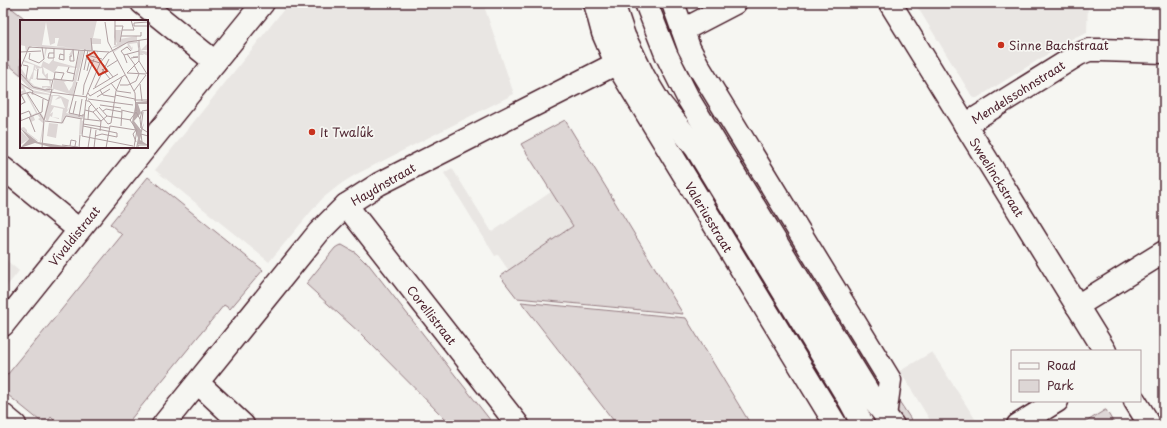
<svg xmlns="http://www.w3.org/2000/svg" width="1167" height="428" viewBox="0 0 1167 428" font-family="'Playpen Sans',sans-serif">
<rect width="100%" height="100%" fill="#f6f6f2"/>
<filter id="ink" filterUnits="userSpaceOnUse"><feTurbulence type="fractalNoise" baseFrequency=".025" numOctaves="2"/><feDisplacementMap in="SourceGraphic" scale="8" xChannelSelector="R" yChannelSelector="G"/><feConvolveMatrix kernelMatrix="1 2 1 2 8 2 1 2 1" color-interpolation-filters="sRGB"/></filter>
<g filter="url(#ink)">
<!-- built -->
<g fill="#e9e6e3">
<path d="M289 3H483L514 94 355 175 342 183 323 198 314 208 269 262 155 170Z"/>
<path d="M915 3H1088L1087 33 1075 37 977 98H973Z"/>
<path d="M452 168 492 232 551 192 573 226 509 271 498 255 495 256 444 173Z"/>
<path d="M4 258 19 271 3 291V259Z"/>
<path d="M932 352 979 425H933L900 371Z"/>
</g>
<!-- green -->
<g fill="#ddd6d5" stroke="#947a80">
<path d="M3 3H5L28 21H21V75L3 60Z"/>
<path d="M565 120 683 314 517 298 500 276 573 226 521 144Z"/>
<path d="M148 177 263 270 230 309 224 305 126 425H59L51 417 45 425 3 391V380L35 341H36L122 235 110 224Z"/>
<path d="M342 245 356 253 365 262 366 261 494 425H451L361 334 306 284 335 248 338 246Z"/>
<path d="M521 302 686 318 751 425H617Z"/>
<path d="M897 400 899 401 914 424 902 425C897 416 895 410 897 400Z"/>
<path d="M1106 410 1115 425H1081L1105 410Z"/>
</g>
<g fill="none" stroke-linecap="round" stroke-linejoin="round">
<!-- street casing -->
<g stroke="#4a1f2b" stroke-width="25">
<g id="street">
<path d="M142 3 215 62"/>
<path d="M595 3 603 33 616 63 836 425"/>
<path d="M673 3 689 48 700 69 890 380 885 416"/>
<path d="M890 3 1105 351"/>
<path d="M683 30 735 3"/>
<path d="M965 125 1079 54 1089 50H1101L1164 52"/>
<path d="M147 146 263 3"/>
<path d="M3 168 79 230"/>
<path d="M346 205 518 425"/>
<path d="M1077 306 1164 252"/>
<path d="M3 325 146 147"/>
<path d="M198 383 243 425"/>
<path d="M1135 401 1150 425"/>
<path d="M3 415 15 425"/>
<path d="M163 425 319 232 346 205 379 184 633 55"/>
<path d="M1018 425 1057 401"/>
</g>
</g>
<!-- primary casing -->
<g stroke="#4a1f2b" stroke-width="25">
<g id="primary">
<path d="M613 3 624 36 644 77 659 102 696 148 850 401 863 425"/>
<path d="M646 3 666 54 689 100 865 387 873 400 893 425"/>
</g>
</g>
<!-- street -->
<use href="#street" stroke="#f6f6f2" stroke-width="22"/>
<!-- primary -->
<use href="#primary" stroke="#f6f6f2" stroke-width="22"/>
</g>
</g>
<!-- markers -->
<g fill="#c8321e" stroke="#f6f6f2" stroke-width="1.5">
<circle cx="1001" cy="45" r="4"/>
<circle cx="312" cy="132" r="4"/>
</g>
<g text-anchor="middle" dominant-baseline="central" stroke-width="3.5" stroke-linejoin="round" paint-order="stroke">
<!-- poi labels -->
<g font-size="12" fill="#4a1f2b" stroke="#f6f6f2" text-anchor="start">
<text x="1009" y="45">Sinne Bachstraat</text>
<text x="320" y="132">It Twalûk</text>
</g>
<!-- street labels -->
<g font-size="12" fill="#4a1f2b" stroke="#f6f6f2">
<text transform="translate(1018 92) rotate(-32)">Mendelssohnstraat</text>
<text transform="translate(997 177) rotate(58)">Sweelinckstraat</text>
<text transform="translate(383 184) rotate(-30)">Haydnstraat</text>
<text transform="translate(709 217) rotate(59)">Valeriusstraat</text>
<text transform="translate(74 236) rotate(-51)">Vivaldistraat</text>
<text transform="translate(432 315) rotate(52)">Corellistraat</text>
</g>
</g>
<!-- overview -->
<g transform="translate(20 20)">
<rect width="128" height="128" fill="#f6f6f2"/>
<path d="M0 0H77L73 18 81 19V24H72L73 30 78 31V35L77 31H74L73 35V31H70L69 34V31L61 29 54 30 52 36 49 35 52 30 27 28 24 41 25 28 12 26 6 32 5 26 0 25ZM26 2 30 25 35 23V18H39L37 26 54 28 22 25ZM95 3V10H101L100 19 117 16V20L111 22 117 21 118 22 119 26V22L121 30 127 24 128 30H120L128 32H121L120 35 121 32H128V36L122 33 124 35H119L120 27 118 28 117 23 109 24 112 28 113 26 112 31 108 27 102 29 108 26 107 23 94 32 93 30 100 26 92 28 97 24 94 17ZM60 30H64L53 75 34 69 32 72 34 58 47 61 44 62 49 71 52 66 50 74 57 48 47 47 46 53 47 47 38 46 34 53 23 47 25 55 28 53V59L31 60 30 73 9 68 0 58V50L1 48 9 60 13 51 14 45 4 42V45V40L21 47 23 41 29 44 34 38V41L56 47ZM15 46 16 49 22 48V53L26 58 13 59 14 50 17 51 15 49ZM11 59 29 60 30 66H22V68L28 67 25 69 9 64 14 65 10 62ZM0 63 12 70 30 74 29 84 31 75H39L49 80 47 90 50 87 46 93 63 96 64 91V97L65 91 62 114 59 115 60 99 63 101V99L46 96 43 104 41 102 43 89 34 87 30 94 33 92 32 97 39 98V99L32 97 30 96 28 101 26 100 25 97 21 122 16 120 0 108 4 107 7 110V107V112L20 122 23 103 18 99 20 98 18 95H13L15 100 11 102 9 98 0 101V93L2 100 11 96 10 91 12 95 16 93 6 74H2L6 83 0 84 4 82 0 72 4 70 0 68ZM4 67 13 72 12 73 29 75 24 98 21 93 18 94 8 74 11 73 12 75H15L11 73V72L7 74ZM33 76H39L35 80 41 78 45 88 31 85ZM29 103 38 104 36 118 27 116ZM0 110 9 119 0 125Z" fill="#ddd6d5" fill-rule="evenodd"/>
<path d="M128 81V84H118L121 93 114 101 121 110 124 103 120 120 128 125 119 124 116 128 118 118 112 102 116 82ZM0 108 18 122 58 128H34L15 123 0 128 9 119Z" fill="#bbadae"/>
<path fill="none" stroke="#b1a0a2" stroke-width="1" d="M85 2 88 22 107 58M128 2 114 3V6H128M95 6H103L102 10M102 10H114L111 0M101 16H121V12M71 18 72 30M119 20V41L127 54M100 22 102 10M95 25V0M0 32 21 31M10 33 9 39 19 43 24 39 22 27M34 33H29L28 38H34V28M107 34 115 45M44 35 40 34 39 39 44 40V29M67 35 82 39M104 35 101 31 107 27 111 31M52 36H50V41H54L53 29M111 38 118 37H113M67 39 80 43M107 43 104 35 119 31M83 44 93 57M3 45 8 46 6 59M49 47 47 52 55 54M87 47 98 40M0 49 9 27 89 32M18 49 17 59 32 60M82 49 90 59M64 50 68 30M67 51 70 39M0 53 13 67 25 70 32 69 24 100 22 128M107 53 126 54M107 53 119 41M106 56 115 73 116 91M34 59 35 52 44 53 41 60M58 61 65 29M57 62 49 93 63 96V94M0 63 13 71 12 74M91 63 97 71 111 73M120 64 122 81M100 65H108L116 61 119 54 114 45M75 67 89 39M31 68 33 59 53 61 59 30M73 69 98 54M80 70 83 75 95 77M96 71 102 57M114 71 126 55M30 72 67 77 66 81M0 73 5 82 0 85M7 73 24 100M68 73 70 76 105 55M0 75 10 72 29 81M63 75 64 65 74 39M95 75 115 79M66 77 80 43 88 33 108 22 128 19M77 77 90 69M68 79 113 85M114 80H128M67 81H69L88 104M80 85 101 88M79 87 87 96M65 90 73 92 78 88M101 90 114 93M83 91 86 89 102 92M73 92 81 101M116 92 120 99 122 91 128 90M1 94 9 91 11 96M53 94 56 81M9 97 15 112M59 97 62 79M64 99 81 101M68 99 69 87 72 84M120 99 121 108 127 112M0 101 22 92 23 79M25 101 42 103 46 96 62 99M63 104 89 108M88 104 91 103 96 71M63 106 97 113V117L82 114 75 116M101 106 102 91M121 108 123 92M116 110 113 114 116 122M80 111 81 101 87 96 111 100M62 116 113 126M62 116 66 80M122 122 121 114 128 116M42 125 58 127M50 126 51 120 56 121 55 126M114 127 117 110 110 100 116 92M59 128 60 115M68 128 71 108M74 128 76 110M86 128 90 106 116 110M117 128 119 125H128"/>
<path fill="#c8321e" fill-opacity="0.15" stroke="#c8321e" stroke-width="2" d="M74 32 87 51 79 55 67 36Z"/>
<rect width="128" height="128" fill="none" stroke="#4a1f2b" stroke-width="2"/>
</g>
<!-- margin -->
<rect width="1167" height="428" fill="none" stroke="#f6f6f2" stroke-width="16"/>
<rect x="8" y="8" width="1151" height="412" fill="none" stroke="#4a1f2b" stroke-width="1.5" filter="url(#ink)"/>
<!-- legend -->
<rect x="1011" y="350" width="130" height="52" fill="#f6f6f2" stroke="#b1a0a2"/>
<rect x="1019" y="363" width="20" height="6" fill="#f6f6f2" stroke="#b1a0a2"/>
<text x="1047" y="370" font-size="12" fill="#4a1f2b">Road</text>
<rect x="1019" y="380" width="20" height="12" fill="#ddd6d5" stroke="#b1a0a2"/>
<text x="1047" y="390" font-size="12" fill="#4a1f2b">Park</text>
</svg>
